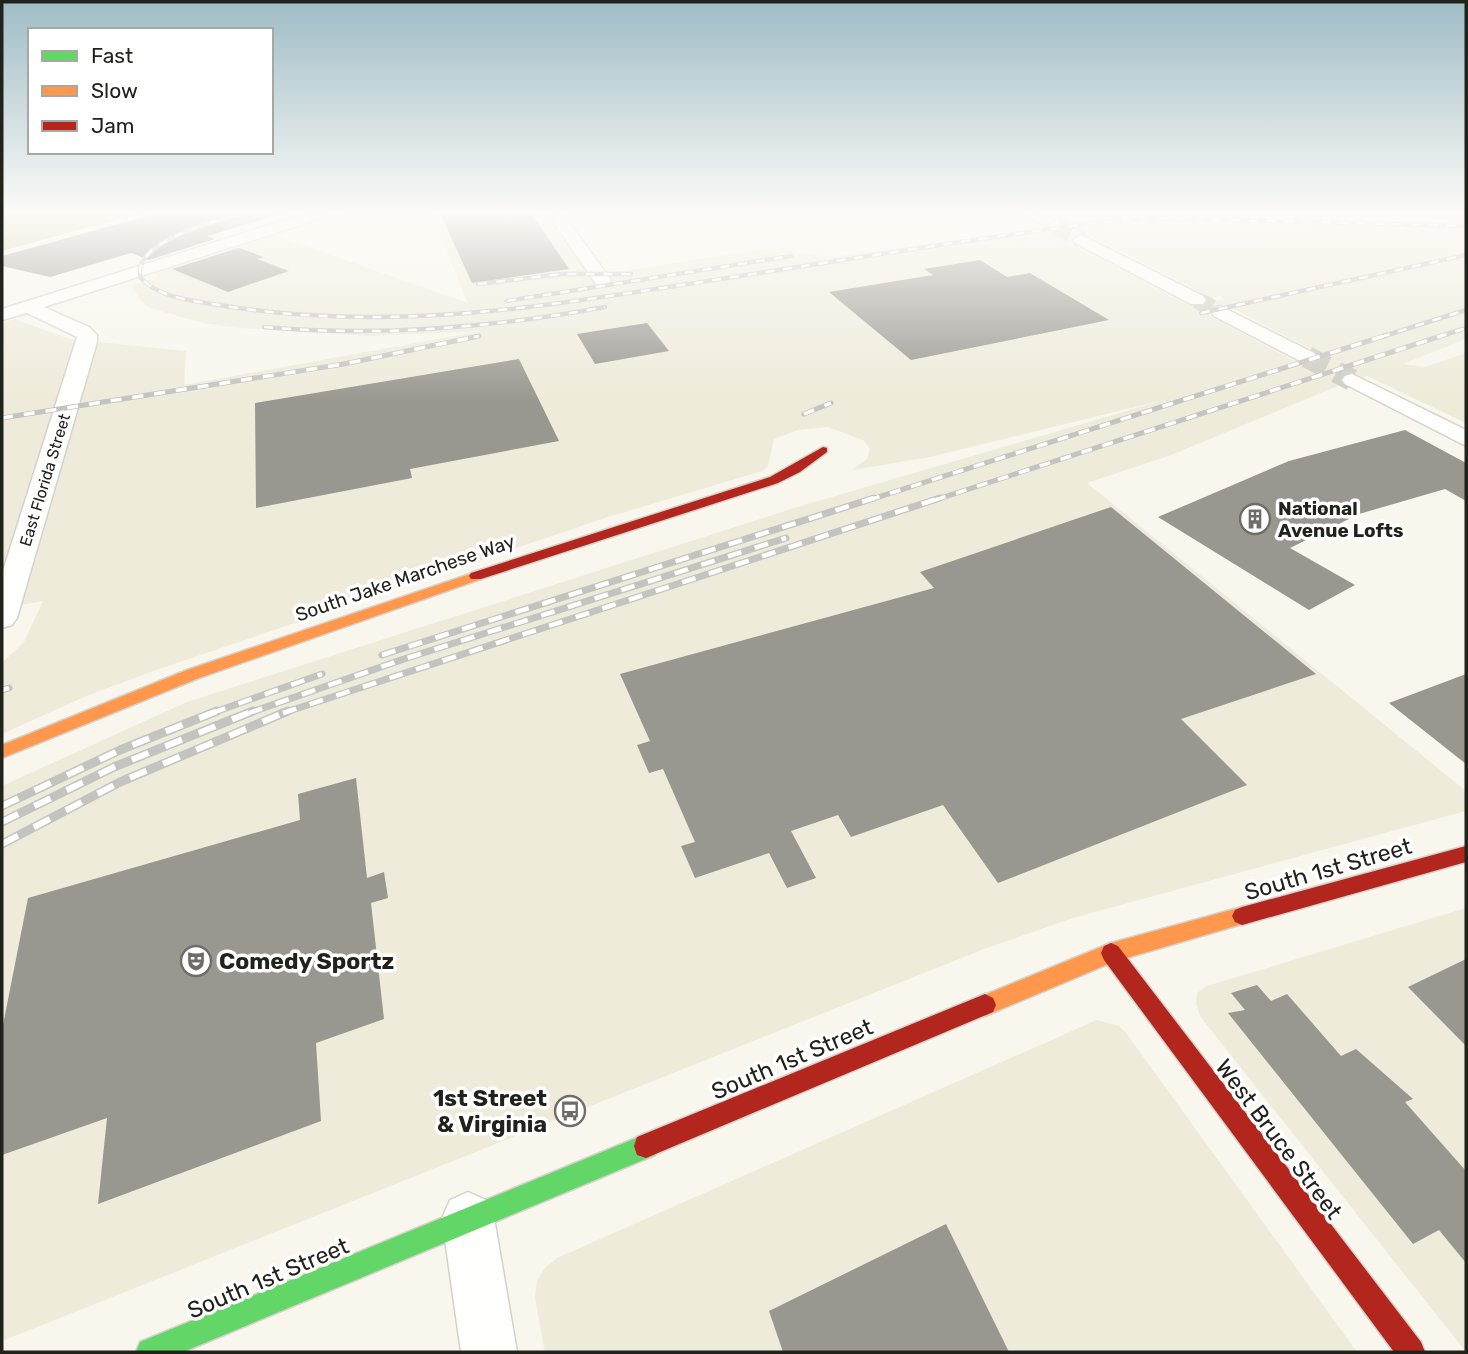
<svg xmlns="http://www.w3.org/2000/svg" width="1468" height="1354" viewBox="0 0 1468 1354" font-family="Rubik,sans-serif">
<rect width="100%" height="100%" fill="#f8f6ed"/>
<!-- built -->
<g fill="#eeebda" fill-rule="evenodd">
<path d="M430 211H544L592 276 769 248 831 257 1072 224 1048 211H1466V339L1403 364 1425 367 1466 353V423L1367 376 1333 388 1171 455 1087 483 1466 791V811L1073 918 984 949 2 1341V786L187 702 801 506 1168 399 930 457 852 470 867 459 870 449 863 440 828 427 798 430 774 439 768 466 762 471 608 517 153 671 84 697 2 734V663L24 642 43 601 2 608V323L14 319 70 339 186 351 184 385 482 331 370 336 241 328 203 323 150 308 140 300 131 285 158 277 155 274 274 235 468 303ZM1094 238 1212 298 1220 296 1225 299 1188 305 1071 243ZM1234 309 1319 353 1294 361 1209 315Z"/>
<path d="M1466 908V1352L1200 1016 1196 1004 1197 993 1207 986Z"/>
<path d="M1097 1020 1119 1026 1126 1033 1357 1352H545L535 1298 537 1281 545 1268 557 1258Z"/>
</g>
<!-- water -->
<path fill="#cfc894" d="M2 211H148L2 251Z"/>
<!-- building -->
<g fill="#989790">
<path d="M165 211H270L271 217 207 236 215 239 149 260 131 253 50 277 2 266V256Z"/>
<path d="M439 211H530L569 269 472 283Z"/>
<path d="M239 248 264 257 257 259 289 271 228 292 172 269Z"/>
<path d="M980 260 1007 277 1030 273 1109 320 911 360 829 292 933 275 924 269Z"/>
<path d="M647 323 669 351 595 364 577 334Z"/>
<path d="M519 359 559 441 410 469 412 478 256 508 255 403Z"/>
<path d="M1405 430 1466 463V501L1445 489 1359 514 1290 548 1355 585 1309 610 1158 517 1289 461Z"/>
<path d="M1111 507 1316 674 1181 719 1247 785 998 883 943 805 851 837 838 815 791 831 816 878 787 888 769 853 695 878 681 846 695 842 663 769 649 773 637 745 650 741 620 674 934 588 920 572Z"/>
<path d="M1466 674V764L1389 703Z"/>
<path d="M356 778 367 878 384 872 388 898 371 903 384 1019 316 1043 321 1121 98 1204 107 1118 2 1155V1030L28 898 300 820 298 794Z"/>
<path d="M1466 959V1046L1408 987Z"/>
<path d="M1257 985 1271 1001 1287 994 1341 1056 1356 1049 1413 1099 1405 1102 1466 1171V1263L1439 1230 1413 1244 1228 1013 1245 1010 1231 993Z"/>
<path d="M946 1224 1009 1352H783L769 1311Z"/>
</g>
<g fill="none" stroke-linecap="round" stroke-linejoin="round">
<!-- street-tunnel-far1 -->
<g stroke="#cdccc3" stroke-width="17" stroke-dasharray="17 9" stroke-linecap="butt">
<path d="M1055 226 1081 240"/>
<path d="M1197 300 1220 312"/>
</g>
<!-- street-tunnel -->
<path stroke="#cdccc3" stroke-width="22" stroke-dasharray="22 11" stroke-linecap="butt" d="M1307 357 1352 380"/>
<!-- street casing -->
<g stroke="#d3d2cb" stroke-width="3">
<g id="street">
<path d="M314 211H337L335 214 44 307 89 327 97 335V342L17 618 12 625 2 628V574L77 337 27 313 2 320V309Z"/>
<path d="M546 211H561L611 280 608 284H596Z"/>
<path d="M1019 211H1038L1063 226 1060 229H1050Z"/>
<path d="M1081 235 1203 296 1206 300 1203 304H1191L1075 243 1073 240Z"/>
<path d="M1220 306 1314 353 1317 357 1314 361H1300L1214 316 1211 312 1214 308Z"/>
<path d="M1352 374 1466 430V446L1345 384 1342 380 1345 376Z"/>
<path d="M468 1192 486 1200 494 1218 517 1352H461L442 1218 450 1200Z"/>
</g>
</g>
<!-- fast casing -->
<g stroke="#d3d2cb" stroke-width="3">
<path id="fast" d="M646 1134 655 1137 658 1146 655 1155 183 1352H136L140 1342Z"/>
</g>
<!-- slow casing -->
<g stroke="#d3d2cb" stroke-width="3">
<g id="slow">
<path d="M476 572 483 576 481 579 199 678 2 758V745L187 670Z"/>
<path d="M1242 907 1249 910 1252 916 1249 922 1113 962 985 1016 977 1012 974 1005 977 998 1111 943Z"/>
</g>
</g>
<!-- jam casing -->
<g stroke="#d3d2cb" stroke-width="3">
<g id="jam">
<path d="M823 447 827 448V452L800 472 778 483 481 579H471L469 576 471 573 770 477Z"/>
<path d="M1466 846V862L1242 925 1235 922 1232 916 1235 910 1242 907Z"/>
<path d="M1111 943 1118 946 1421 1342 1425 1352H1394L1104 960 1101 953 1104 946Z"/>
<path d="M985 994 993 998 996 1005 993 1012 646 1158 637 1155 634 1146 637 1137Z"/>
</g>
</g>
<!-- street -->
<use href="#street" fill="#fefefc" fill-rule="evenodd"/>
<!-- fast -->
<use href="#fast" fill="#63d668" fill-rule="evenodd"/>
<!-- slow -->
<use href="#slow" fill="#ff974d" fill-rule="evenodd"/>
<!-- jam -->
<use href="#jam" fill="#b3261e" fill-rule="evenodd"/>
<!-- rail-far3 casing -->
<g stroke="#c3c3c0" stroke-width="4.5">
<g id="rail-far3">
<path d="M252 211C227 218 129 240 141 278 159 298 194 301 219 305 381 332 528 309 688 284 826 263 964 240 1102 222L1156 218 1241 220"/>
<path d="M1231 220 1466 226"/>
<path d="M478 284 562 274H631"/>
<path d="M507 301 791 256"/>
<path d="M1201 313 1466 255"/>
<path d="M264 327C379 337 491 328 605 307"/>
<path d="M474 337 479 336"/>
<path d="M1381 337 1466 310"/>
<path d="M1438 337 1466 328"/>
</g>
</g>
<!-- rail-far2 casing -->
<g stroke="#c3c3c0" stroke-width="5">
<g id="rail-far2">
<path d="M804 414 831 403"/>
<path d="M2 418 344 364 479 336"/>
<path d="M869 500 1387 335"/>
<path d="M935 500 1444 335"/>
</g>
</g>
<!-- rail-far1 casing -->
<g stroke="#c3c3c0" stroke-width="7">
<g id="rail-far1">
<path d="M382 655 874 498"/>
<path d="M2 690 9 688"/>
<path d="M212 713 322 674"/>
<path d="M249 713 404 659 786 538"/>
<path d="M283 713 940 498"/>
</g>
</g>
<!-- rail casing -->
<g stroke="#c3c3c0" stroke-width="9">
<g id="rail">
<path d="M2 806 120 750 217 711"/>
<path d="M2 822 114 767 253 711"/>
<path d="M2 844 120 782 288 711"/>
</g>
</g>
<!-- rail-far3 -->
<use href="#rail-far3" stroke="#fff" stroke-width="2.5" stroke-dasharray="9" stroke-linecap="butt"/>
<!-- rail-far2 -->
<use href="#rail-far2" stroke="#fff" stroke-width="3.5" stroke-dasharray="11" stroke-linecap="butt"/>
<!-- rail-far1 -->
<use href="#rail-far1" stroke="#fff" stroke-width="4.5" stroke-dasharray="14" stroke-linecap="butt"/>
<!-- rail -->
<use href="#rail" stroke="#fff" stroke-width="6" stroke-dasharray="18" stroke-linecap="butt"/>
</g>
<!-- sky -->
<linearGradient id="sky" x2="0" y2="1"><stop stop-color="#9ebcc6"/><stop offset="0.53" stop-color="#fcfbf7"/><stop offset="1" stop-color="#fcfbf7" stop-opacity="0"/></linearGradient>
<rect width="1468" height="401" fill="url(#sky)"/>
<!-- icons -->
<defs>
<g id="building-ring" transform="scale(1.575)"><circle r="9.5" fill="#fff" stroke="#6d6c65" stroke-width="1.5"/><path d="M-4-6H4V6H1V3H-1V6H-4ZM-2.5-4.3h1.7v1.8h-1.7ZM.8-4.3h1.7v1.8H.8ZM-2.5-1h1.7V.8h-1.7ZM.8-1h1.7V.8H.8Z" fill="#6d6c65"/></g>
<g id="theatre-ring" transform="scale(1.575)"><circle r="9.5" fill="#fff" stroke="#6d6c65" stroke-width="1.5"/><path d="M-5-5.5Q0-4 5-5.5V0Q5 5 0 6Q-5 5-5 0ZM-3.3-2.5H-1v1.5H-3.3ZM1-2.5H3.3v1.5H1ZM-2.8 1Q0 5.5 2.8 1Z" fill="#6d6c65"/></g>
<g id="bus-ring" transform="scale(1.575)"><circle r="9.5" fill="#fff" stroke="#6d6c65" stroke-width="1.5"/><path d="M-5-6H5V4H4V6H2V4H-2V6H-4V4H-5ZM-3.5-4V0h7V-4ZM-3.5 1.2v1.5H-2V1.2ZM2 1.2v1.5H3.5V1.2Z" fill="#6d6c65"/></g>
</defs>
<g fill-rule="evenodd">
<use href="#building-ring" x="1255" y="519"/>
<use href="#theatre-ring" x="196" y="961"/>
<use href="#bus-ring" x="570" y="1111"/>
</g>
<g text-anchor="middle" dominant-baseline="central" stroke-width="7" stroke-linejoin="round" paint-order="stroke">
<!-- far-street labels -->
<g font-size="16" fill="#22221c" stroke="#fff">
<text transform="translate(45 480) rotate(-73)">East Florida Street</text>
</g>
<!-- poi labels -->
<g font-size="19" font-weight="bold" fill="#22221c" stroke="#fff" text-anchor="start">
<text x="1278" y="508">National<tspan x="1278" dy="22">Avenue Lofts</tspan></text>
</g>
<!-- street labels -->
<g font-size="19" fill="#22221c" stroke="#fff">
<text transform="translate(405 578) rotate(-19)">South Jake Marchese Way</text>
</g>
<!-- near-street labels -->
<g font-size="23" fill="#22221c" stroke="#fff">
<text transform="translate(1328 869) rotate(-16)">South 1st Street</text>
<text transform="translate(792 1059) rotate(-23)">South 1st Street</text>
<text transform="translate(1279 1139) rotate(53)">West Bruce Street</text>
<text transform="translate(268 1278) rotate(-23)">South 1st Street</text>
</g>
<!-- near-poi labels -->
<g font-size="23" font-weight="bold" fill="#22221c" stroke="#fff" text-anchor="start">
<text x="219" y="961">Comedy Sportz</text>
<text x="547" y="1098" text-anchor="end">1st Street<tspan x="547" dy="26">&amp; Virginia</tspan></text>
</g>
</g>
<!-- border -->
<rect width="1468" height="1354" fill="none" stroke="#22221c" stroke-width="7"/>
<!-- legend -->
<rect x="28" y="28" width="245" height="126" fill="#ffffff" stroke="#a7a7a4" stroke-width="2"/>
<rect x="42" y="51" width="35" height="10" fill="#63d668" stroke="#a7a7a4" stroke-width="2"/>
<text x="91" y="63" font-size="21" fill="#22221c">Fast</text>
<rect x="42" y="86" width="35" height="10" fill="#ff974d" stroke="#a7a7a4" stroke-width="2"/>
<text x="91" y="98" font-size="21" fill="#22221c">Slow</text>
<rect x="42" y="121" width="35" height="10" fill="#b3261e" stroke="#a7a7a4" stroke-width="2"/>
<text x="91" y="133" font-size="21" fill="#22221c">Jam</text>
</svg>
